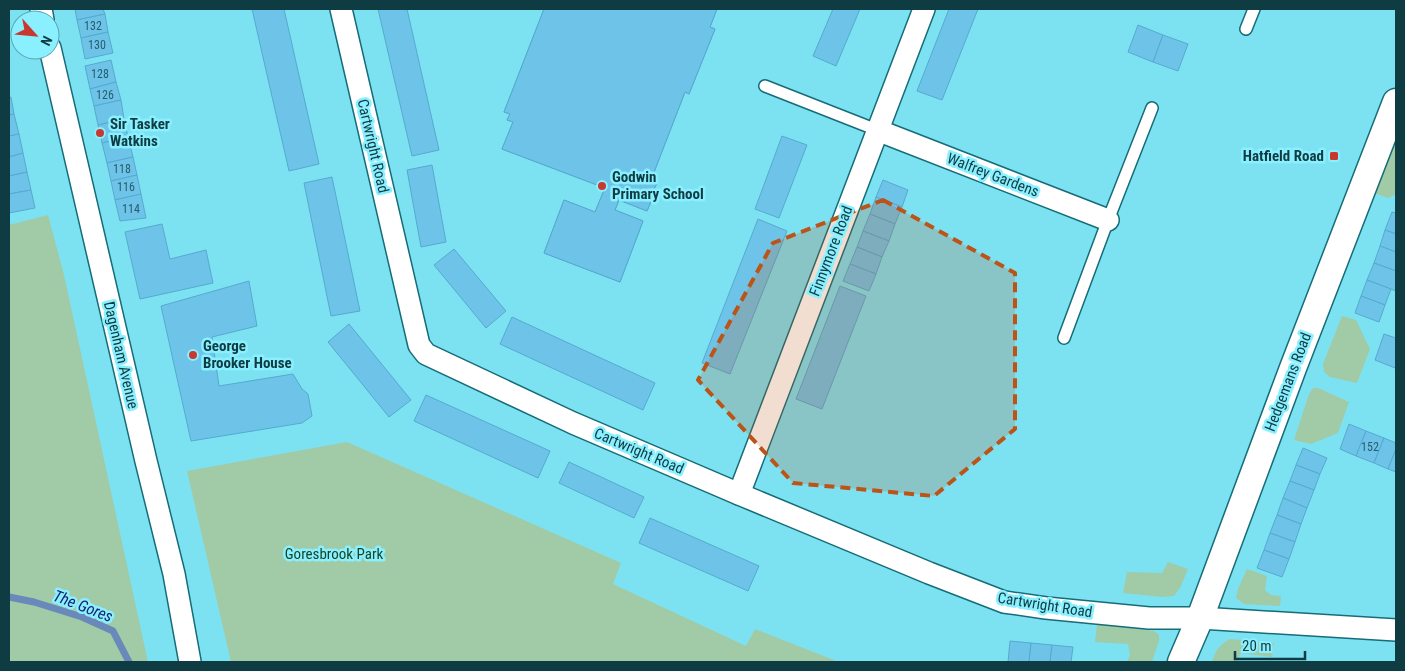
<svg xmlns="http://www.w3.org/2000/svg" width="1405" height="671" viewBox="0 0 1405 671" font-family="'Roboto Condensed',sans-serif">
<rect width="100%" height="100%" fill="#7ce2f2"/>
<!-- green -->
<g fill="#a1caa6">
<path d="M1395 140H1396V194L1388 198 1374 193Z"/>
<path d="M48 215 64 275 148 662H9V225Z"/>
<path d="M1342 316 1356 320 1370 349 1357 383 1330 377 1324 372 1323 364Z"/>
<path d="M1313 388H1318L1349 402 1338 433 1311 444 1294 440 1309 394Z"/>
<path d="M347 442 621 563 613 584 746 646 755 629 839 662H231L187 471Z"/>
<path d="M1168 562 1188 569 1180 588 1174 596 1162 597 1123 593 1127 572 1162 573Z"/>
<path d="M1247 569 1267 576 1265 590 1271 595 1281 596 1280 606 1244 604 1236 598 1238 589Z"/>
<path d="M1097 624 1154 631 1159 635V641L1152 662H1127L1130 655 1128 644 1095 642Z"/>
<path d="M1230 639 1274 643 1272 657 1241 653 1237 662H1212C1216 650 1218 646 1230 639Z"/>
</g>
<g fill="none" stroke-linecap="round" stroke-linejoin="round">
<!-- stream -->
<path stroke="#6989bb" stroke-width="7" d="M9 597 34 602 82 617 113 631 129 662"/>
</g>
<!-- building -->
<g fill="#6ec3e8" stroke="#55aace" fill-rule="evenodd">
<path d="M75 9H103L105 14 77 20Z"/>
<path d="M252 9H284L319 164 289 171Z"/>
<path d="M378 9H407L439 150 412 156Z"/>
<path d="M544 9H617L667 28 675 9H717L710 27 715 29 689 94 685 92 651 180 657 183 654 189 656 190 647 211 619 200 615 210 643 221 620 282 544 253 564 200 595 212 605 188 502 149 513 122 507 120 510 114 504 112ZM573 29 655 63 618 153 536 119Z"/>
<path d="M544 9H717L710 27 715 29 689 94 685 92 651 180 657 183 654 189 656 190 647 211 619 200 615 210 643 221 620 282 544 253 564 200 595 212 605 188 502 149 513 122 507 120 510 114 504 112Z"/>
<path d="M833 9H860L836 66 813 56Z"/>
<path d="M949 9H978L942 100 917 91Z"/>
<path d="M105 14 108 32 81 38 77 20Z"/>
<path d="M1138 25 1163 35 1153 62 1128 52Z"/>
<path d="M108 32 113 53 85 59 81 38Z"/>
<path d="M1163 35 1188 44 1178 71 1153 62Z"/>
<path d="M111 60 116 82 90 89 85 66Z"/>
<path d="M116 82 121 100 94 106 90 89Z"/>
<path d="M11 97 14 114 9 115V98Z"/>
<path d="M121 100 124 119 98 125 94 106Z"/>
<path d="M14 114 19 134 9 136V115Z"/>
<path d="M124 119 128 137 102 143 98 125Z"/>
<path d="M19 134 23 153 9 157V136Z"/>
<path d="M782 136 807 145 779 218 755 209Z"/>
<path d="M128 137 133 157 107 163 102 143Z"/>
<path d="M23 153 27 172 9 176V157Z"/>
<path d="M133 157 137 175 111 181 107 163Z"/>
<path d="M432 165 446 242 421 247 407 170Z"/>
<path d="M27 172 31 190 9 194V176Z"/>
<path d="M137 175 141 194 115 200 111 181Z"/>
<path d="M332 177 360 311 331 316 304 183Z"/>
<path d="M883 180 908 190 902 207 876 197Z"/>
<path d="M31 190 35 208 9 213V194Z"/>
<path d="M141 194 146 218 120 221 115 200Z"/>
<path d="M876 197 902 207 895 224 870 214Z"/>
<path d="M1392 212 1396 213V234L1385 230Z"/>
<path d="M870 214 895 224 889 241 863 231Z"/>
<path d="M758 219 787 231 730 374 702 363Z"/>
<path d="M162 224 170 259 206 250 213 283 140 299 125 232Z"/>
<path d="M1385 230 1396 234V252L1380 246Z"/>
<path d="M863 231 889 241 882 257 857 247Z"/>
<path d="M1380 246 1396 252V271L1374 263Z"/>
<path d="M857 247 882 257 876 274 850 264Z"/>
<path d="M454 249 506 311 486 328 434 265Z"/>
<path d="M1374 263 1396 271V291L1367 280Z"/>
<path d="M850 264 876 274 869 291 843 281Z"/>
<path d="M1367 280 1391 289 1385 305 1361 296Z"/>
<path d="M249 281 257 326 212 337 219 386 293 374 302 389 308 394 312 416 302 423 191 441 161 306Z"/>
<path d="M840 286 866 296 822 409 796 399Z"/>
<path d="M1361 296 1385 305 1379 322 1355 313Z"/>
<path d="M512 317 655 383 643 410 500 344Z"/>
<path d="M349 324 411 400 389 417 328 342Z"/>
<path d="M1384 334 1396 338V363L1395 368 1375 360Z"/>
<path d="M426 395 550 451 538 478 414 421Z"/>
<path d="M1349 424 1366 431 1356 456 1340 449Z"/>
<path d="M1366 431 1384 438 1374 463 1356 456Z"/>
<path d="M1384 438 1396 443V449L1388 469 1374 463Z"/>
<path d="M1303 448 1327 458 1320 474 1296 465Z"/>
<path d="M1396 449V472L1388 469Z"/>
<path d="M569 462 644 497 634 518 559 483Z"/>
<path d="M1296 465 1320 474 1314 490 1290 481Z"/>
<path d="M1290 481 1314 490 1307 508 1283 498Z"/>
<path d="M1283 498 1307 508 1301 524 1277 515Z"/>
<path d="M1277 515 1301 524 1295 542 1270 533Z"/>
<path d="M650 518 759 566 748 591 639 543Z"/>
<path d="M1270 533 1295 542 1289 559 1264 550Z"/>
<path d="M1264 550 1289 559 1282 577 1257 568Z"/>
<path d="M1010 641 1031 643 1029 662H1008Z"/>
<path d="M1031 643 1052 645 1050 662H1029Z"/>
<path d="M1052 645 1073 647 1071 662H1050Z"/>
</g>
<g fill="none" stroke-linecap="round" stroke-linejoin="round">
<!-- service casing -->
<g stroke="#166c77" stroke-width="14">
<g id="service">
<path d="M1246 29 1254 9"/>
<path d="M765 86 877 130"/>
<path d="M1064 338 1108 220 1152 108"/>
</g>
</g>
<!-- minor casing -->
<g stroke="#166c77" stroke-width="24">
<g id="minor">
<path d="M41 9 43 20"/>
<path d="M341 9 419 345 426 354 573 423 739 494 929 573 1004 602 1046 608 1149 618H1200L1396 630"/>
<path d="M50 48 146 461 174 574 190 662"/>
<path d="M877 130 1108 220"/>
<path d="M739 494 924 9"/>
</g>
</g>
<!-- tertiary casing -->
<g stroke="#166c77" stroke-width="29">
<path id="tertiary" d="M1181 662 1200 618 1293 368 1396 102"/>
</g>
<!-- service -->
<use href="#service" stroke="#fff" stroke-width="11"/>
<!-- minor -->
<use href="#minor" stroke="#fff" stroke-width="21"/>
<!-- tertiary -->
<use href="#tertiary" stroke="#fff" stroke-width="26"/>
</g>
<!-- marked area -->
<path fill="#bc5317" fill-opacity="0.2" stroke="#bc5317" stroke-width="4" stroke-dasharray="10 6" stroke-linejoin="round" d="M883 200 1015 273V429L934 496 793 483 698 380 773 243Z"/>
<!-- markers -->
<g fill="#c7392f" stroke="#8aefff" stroke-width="2">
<circle cx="100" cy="133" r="5"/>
<rect x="1329" y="151" width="10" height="10" rx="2.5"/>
<circle cx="602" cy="186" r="5"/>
<circle cx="193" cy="355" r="5"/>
</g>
<g text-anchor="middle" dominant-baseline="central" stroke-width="5" stroke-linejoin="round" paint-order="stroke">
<!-- number labels -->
<g font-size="12" fill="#265e6c">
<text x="93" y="26">132</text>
<text x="97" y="45">130</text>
<text x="100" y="74">128</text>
<text x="105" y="95">126</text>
<text x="122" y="169">118</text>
<text x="126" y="187">116</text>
<text x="131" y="209">114</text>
<text x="1370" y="447">152</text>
</g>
<!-- poi labels -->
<g font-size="15" font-weight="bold" fill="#0e3c42" stroke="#8aefff" text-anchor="start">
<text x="110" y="124">Sir Tasker<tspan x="110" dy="17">Watkins</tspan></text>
<text x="1324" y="156" text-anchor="end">Hatfield Road</text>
<text x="612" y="177">Godwin<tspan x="612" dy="17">Primary School</tspan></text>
<text x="203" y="346">George<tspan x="203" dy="17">Brooker House</tspan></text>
</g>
<!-- street labels -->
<g font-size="15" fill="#0e3c42" stroke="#8aefff">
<text transform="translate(373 146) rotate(77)">Cartwright Road</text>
<text transform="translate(993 175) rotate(21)">Walfrey Gardens</text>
<text transform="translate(831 251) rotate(-69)">Finnymore Road</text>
<text transform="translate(121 355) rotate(77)">Dagenham Avenue</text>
<text transform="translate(1288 382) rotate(-69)">Hedgemans Road</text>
<text transform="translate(639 451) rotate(23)">Cartwright Road</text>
<text transform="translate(1045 605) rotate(9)">Cartwright Road</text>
</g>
<!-- park labels -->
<g font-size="15" fill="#164621" stroke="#8aefff">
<text x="334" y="554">Goresbrook Park</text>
</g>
<!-- water labels -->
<g font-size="16" font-style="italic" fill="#152573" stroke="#8aefff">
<text transform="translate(83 606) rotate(21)">The Gores</text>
</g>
</g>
<!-- border -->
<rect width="1405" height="671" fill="none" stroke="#0e3c42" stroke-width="20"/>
<!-- north arrow -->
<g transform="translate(35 35) rotate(117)"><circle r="24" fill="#8aefff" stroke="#58a7b3"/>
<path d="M0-4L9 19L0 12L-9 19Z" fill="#c7392f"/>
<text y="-8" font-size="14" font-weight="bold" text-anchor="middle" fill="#0e3c42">N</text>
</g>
<!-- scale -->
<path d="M1235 651v8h70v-8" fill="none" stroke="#0e3c42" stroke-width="2.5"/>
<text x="1242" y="651" font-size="15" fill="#0e3c42" stroke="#8aefff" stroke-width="4" paint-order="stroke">20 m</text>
</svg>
